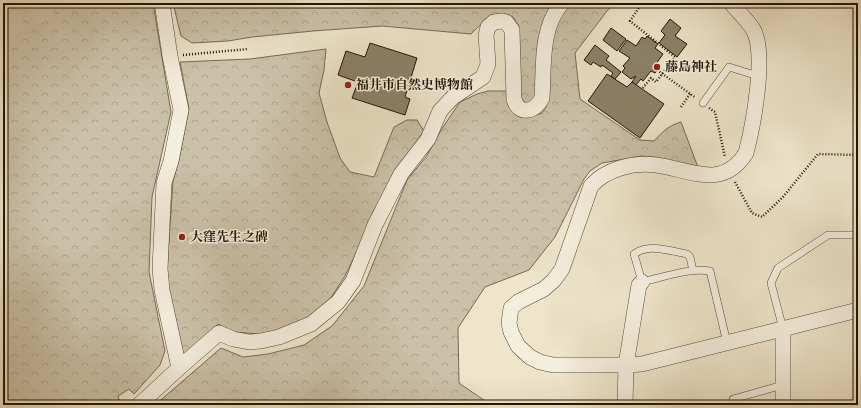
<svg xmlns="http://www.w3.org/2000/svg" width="861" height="408" viewBox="0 0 861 408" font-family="'IM FELL Double Pica','Noto Serif JP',serif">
<defs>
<pattern id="forest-crowns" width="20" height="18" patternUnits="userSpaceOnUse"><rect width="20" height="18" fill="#cbc1a9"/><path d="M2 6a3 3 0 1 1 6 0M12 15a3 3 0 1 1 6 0" fill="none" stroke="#aea590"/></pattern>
</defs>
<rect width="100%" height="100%" fill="#eee5cb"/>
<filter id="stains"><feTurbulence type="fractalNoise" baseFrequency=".005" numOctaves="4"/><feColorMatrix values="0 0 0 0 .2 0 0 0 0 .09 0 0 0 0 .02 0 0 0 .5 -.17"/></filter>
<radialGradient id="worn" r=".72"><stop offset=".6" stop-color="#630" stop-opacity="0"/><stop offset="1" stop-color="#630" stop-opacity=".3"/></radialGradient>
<!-- forest -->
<g fill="url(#forest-crowns)" stroke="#766a55">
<path d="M3 3H153L171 112 152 197 149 272 165 351 160 365 134 394 129 389 118 396 120 403 116 405H3V56L5 46 3 29Z"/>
<path d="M173 3H555L538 97 527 104 521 99 519 26 513 17C511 16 507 14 504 14 491 13 479 26 471 34L382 26 313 31 252 37 228 41 192 43 181 36Z"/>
<path d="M570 3H615L607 11 575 53 580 99 640 140 654 141C663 131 668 126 681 122L699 170 665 159 642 156 602 163 590 171 584 179 555 237 529 270 485 287 458 328 459 383 491 405H155L221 348 243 357 268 354 304 345 332 326 364 286 407 180 426 157 441 130 460 102 477 94 488 91H509L536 115 542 113 546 107C549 77 547 25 570 3Z"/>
<path d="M326 49 324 70 319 93 327 122 340 158 350 172 374 177 394 127 407 120H417L424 131 396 170 345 276 330 299 310 317 285 330 260 334 233 332 218 324 182 357 168 290 167 271 173 181 179 160 189 109 180 62 250 59Z"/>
</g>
<!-- building -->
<g fill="#8c816a" stroke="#221401">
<path d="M670 19 681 28 675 36 687 44 677 57 659 43 665 35 661 31Z"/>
<path d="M611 28 626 39 617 51 603 40Z"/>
<path d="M647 36 658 44 655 48 663 54 656 64 660 67 655 73 651 71 643 81 641 79 636 85 632 82 636 76 631 79 622 72 625 68 623 66 630 58 619 51 627 40 636 46 642 37 645 39Z"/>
<path d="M370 43 417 58 405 97 410 99 405 115 352 98 358 82 338 75 346 51 365 57Z"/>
<path d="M595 45 609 56 606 60 621 72 615 79 611 76 613 73 602 65 601 67 593 62 591 65 584 60Z"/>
<path d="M607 74 627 87 632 82 664 104 640 138 588 101Z"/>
</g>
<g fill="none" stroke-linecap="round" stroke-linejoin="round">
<!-- secondary-tunnel -->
<path stroke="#cfc6ad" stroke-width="21" stroke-dasharray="21 10" stroke-linecap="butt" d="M3 28 60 3"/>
<!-- lane casing -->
<g stroke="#554834" stroke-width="8">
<g id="lane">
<path d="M703 103 729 67 758 76"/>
<path d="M693 271 690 257 687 254C670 251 650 243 634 254L642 282C661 278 691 267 710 271L727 343"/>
<path d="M783 329 771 283 778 268 828 235H858"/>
<path d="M733 405V399L783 385"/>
</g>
</g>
<!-- street casing -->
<g stroke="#554834" stroke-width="16">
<g id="street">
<path d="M162 3 170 56 181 110 171 161 164 183 160 269 162 290 179 368"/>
<path d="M731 3C738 11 747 20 753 29 767 53 753 126 746 153 722 191 689 169 656 165 633 162 606 169 591 186L562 269 554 280 544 289 518 302 511 308 509 323 511 332 518 346 530 357 540 362 553 365H626L642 364 858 310"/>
<path d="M139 405 179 368 219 333 233 339 249 342 261 341 279 337 311 324 338 302 353 281 375 225 401 174 428 139 440 111 453 97 483 77 488 64 486 35 488 27 494 22 502 21 506 22 512 30 514 99C519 117 536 111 542 98 544 67 540 28 562 3"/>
<path d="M625 405 626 365 639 285 642 282"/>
<path d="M783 405V329"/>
</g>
</g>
<!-- path -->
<g stroke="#221401" stroke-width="2.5" stroke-dasharray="1 2" stroke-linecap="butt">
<path d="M642 3 630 21 675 57 656 82 651 78 642 89"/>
<path d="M183 55 248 49"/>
<path d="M657 70 696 98"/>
<path d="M681 107 690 94"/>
<path d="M709 108 715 112 725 157"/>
<path d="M735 182 752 213 762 217 783 197 818 154 858 155"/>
</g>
<!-- lane -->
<use href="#lane" stroke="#f4eedd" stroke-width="7"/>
<!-- street -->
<use href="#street" stroke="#f4eedd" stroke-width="15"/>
</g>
<!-- markers -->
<g fill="#8f2418" stroke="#f4eedd" stroke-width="1.5">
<circle cx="657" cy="67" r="4"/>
<circle cx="348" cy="85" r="4"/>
<circle cx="182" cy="237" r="4"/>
</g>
<g text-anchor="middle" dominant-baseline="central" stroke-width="3" stroke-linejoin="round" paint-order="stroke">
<!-- poi labels -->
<g font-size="13" font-weight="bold" fill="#221401" stroke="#f4eedd" text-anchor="start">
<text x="665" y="67">藤島神社</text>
<text x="356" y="85">福井市自然史博物館</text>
<text x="190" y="237">大窪先生之碑</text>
</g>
</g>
<!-- margin -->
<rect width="861" height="408" fill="none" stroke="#eee5cb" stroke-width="16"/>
<rect x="4" y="4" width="853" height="400" fill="none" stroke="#221401" stroke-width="2"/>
<rect x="8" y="8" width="845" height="392" fill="none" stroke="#221401"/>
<rect width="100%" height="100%" filter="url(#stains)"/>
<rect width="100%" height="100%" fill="url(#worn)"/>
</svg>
